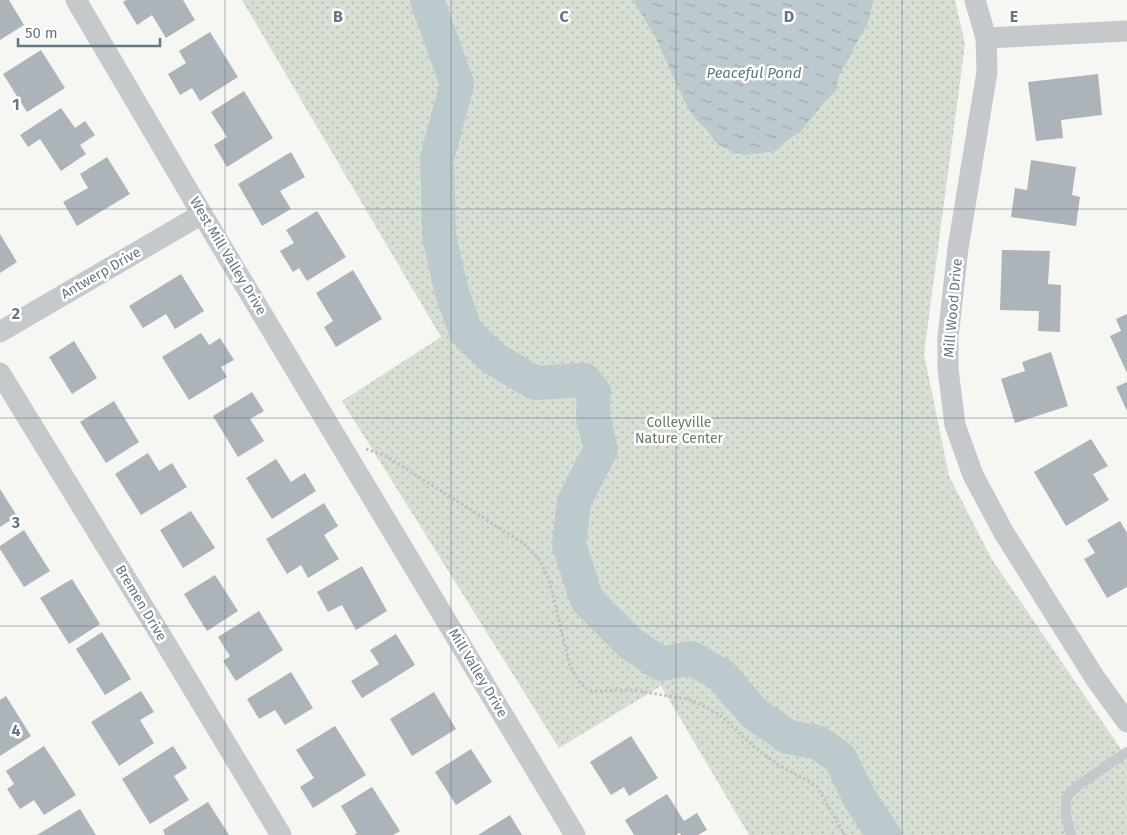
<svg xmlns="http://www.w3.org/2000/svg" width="1127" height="835" viewBox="0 0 1127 835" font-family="'Fira Sans',sans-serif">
<defs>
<pattern id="park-dots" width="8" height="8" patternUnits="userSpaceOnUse" patternTransform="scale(1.25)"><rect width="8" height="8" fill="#d7ded3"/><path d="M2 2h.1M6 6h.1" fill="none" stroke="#b2b9b1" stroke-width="1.8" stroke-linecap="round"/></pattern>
<pattern id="water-ripples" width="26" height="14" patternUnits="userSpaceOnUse" patternTransform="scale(1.25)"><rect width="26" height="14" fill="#bcc9cd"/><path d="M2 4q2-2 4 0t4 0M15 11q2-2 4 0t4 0" fill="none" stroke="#9ca8ac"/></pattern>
</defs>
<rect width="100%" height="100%" fill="#f6f6f2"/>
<!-- park -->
<path fill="url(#park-dots)" d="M242 0H955L965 44 924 354 949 476 991 558 1127 758V835H749L661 686 559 748 342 401 441 337Z"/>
<!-- water -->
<path fill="url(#water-ripples)" d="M633 0H873L869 20 839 76 835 92 825 102 800 132 786 141 776 151 746 155 732 152 716 143 708 131 694 118 683 98 656 38Z"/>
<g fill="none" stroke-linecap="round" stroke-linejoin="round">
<!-- river -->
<path stroke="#bcc9cd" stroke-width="34" d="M427 0 457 84 437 158 439 236 452 293 466 332 493 358 535 383 584 380 594 392 593 418 601 449 574 502 569 545 587 600 630 643 661 664 691 658 721 675 754 713 788 737 817 742 840 758 860 799 884 835"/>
</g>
<!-- building -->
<g fill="#acb4b9">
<path d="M0 0H9L24 25 0 40Z"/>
<path d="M126 0H183L195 20 166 38 152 15 137 25 123 2Z"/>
<path d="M210 32 238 77 200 101 192 88 180 95 168 74 186 63 179 51Z"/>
<path d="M41 50 65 88 27 112 3 74Z"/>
<path d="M1098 74 1102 115 1061 120 1063 138 1036 141 1028 82Z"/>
<path d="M244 91 273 138 227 167 214 145 227 137 211 112Z"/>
<path d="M61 108 75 128 85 121 95 135 80 145 86 154 61 171 40 139 28 147 20 135Z"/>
<path d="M291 152 305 177 280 191 291 209 262 226 238 184Z"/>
<path d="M107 157 130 194 77 226 63 202 88 188 80 174Z"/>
<path d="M1031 160 1076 167 1072 195 1080 197 1076 226 1011 217 1015 188 1027 190Z"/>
<path d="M317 211 346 257 307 281 299 268 293 272 280 251 294 243 286 230Z"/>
<path d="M0 234 17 262 0 273Z"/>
<path d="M1002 250 1050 251 1048 284 1061 285 1060 332 1038 331 1039 311 1000 310Z"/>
<path d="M353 270 382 319 336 347 324 327 333 321 316 293Z"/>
<path d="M181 274 204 311 175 329 166 314 143 328 129 306Z"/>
<path d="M1127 314V373L1110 336 1121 331 1116 319Z"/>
<path d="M201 333 209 345 220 338 234 360 221 367 227 377 189 400 162 357Z"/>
<path d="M74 341 97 378 72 394 49 357Z"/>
<path d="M1051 352 1068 406 1015 423 1001 379 1025 371 1022 362Z"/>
<path d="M1127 382V411L1116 387Z"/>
<path d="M252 392 264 411 250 419 264 441 238 457 213 416Z"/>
<path d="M114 401 139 442 106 463 80 422Z"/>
<path d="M1091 439 1108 466 1093 474 1109 500 1066 526 1034 472Z"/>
<path d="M148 453 159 471 172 463 187 487 141 515 115 474Z"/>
<path d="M276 459 291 482 305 473 316 491 272 519 246 478Z"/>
<path d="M0 489 17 516 0 527Z"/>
<path d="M324 503 338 526 324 535 339 559 308 578 301 565 287 574 266 539Z"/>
<path d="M191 511 215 548 183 568 160 530Z"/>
<path d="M1120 521 1127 533V587L1107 598 1084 559 1095 553 1087 540Z"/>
<path d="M24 530 50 571 24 587 0 549V546Z"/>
<path d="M362 566 387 611 356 630 342 605 328 612 317 592Z"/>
<path d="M215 575 238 611 207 631 184 594Z"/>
<path d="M72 579 100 624 69 644 40 598Z"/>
<path d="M259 611 283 650 236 681 223 661 230 656 218 637Z"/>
<path d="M102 632 131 679 105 695 76 649Z"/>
<path d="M396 634 415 665 362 698 351 681 379 664 370 650Z"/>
<path d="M291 672 313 708 285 725 275 710 259 719 247 699Z"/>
<path d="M141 691 154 712 140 720 154 743 119 766 91 722Z"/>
<path d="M434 692 456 729 412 756 390 719Z"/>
<path d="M6 696 31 736 0 756V700Z"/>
<path d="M335 726 366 775 313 808 300 787 314 778 296 750Z"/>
<path d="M631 736 658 778 629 796 624 787 611 795 590 762Z"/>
<path d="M44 746 76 795 44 815 34 800 20 809 7 789 14 784 6 771Z"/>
<path d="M173 746 187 768 174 776 189 800 150 824 122 779Z"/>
<path d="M471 749 492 782 456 805 435 772Z"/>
<path d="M372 787 400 831 393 835H354L357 833 341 806Z"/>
<path d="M667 794 684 821 697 813 707 830 698 835H681L680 833 676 835H634L625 820Z"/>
<path d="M208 802 229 835H165L163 830Z"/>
<path d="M80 809 96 835H37Z"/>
<path d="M510 815 522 835H478Z"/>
</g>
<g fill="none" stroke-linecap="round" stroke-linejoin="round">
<!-- path -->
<path stroke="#bfc1c3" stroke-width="3" stroke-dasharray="2.5 2.5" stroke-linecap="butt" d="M366 449 386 456 523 543 538 558 549 579 570 666 580 683 591 691 633 690 692 700 720 715 753 746 780 766 803 778 817 787 845 835"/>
<!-- service -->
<path stroke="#c5c9cc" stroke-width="10" d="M1071 835 1066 817V798L1076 787 1127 752"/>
<!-- minor -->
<g stroke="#c5c9cc" stroke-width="21">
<path d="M76 0 202 214 575 835"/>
<path d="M975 0 986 38 987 72 958 248 948 337V369L955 425 973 475 1004 533 1095 678 1127 722"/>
<path d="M986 38 1127 31"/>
<path d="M0 332 202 214"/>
<path d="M0 373 160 634 281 835"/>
</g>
</g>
<!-- grid -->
<path fill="none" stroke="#637785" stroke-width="1" stroke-opacity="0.55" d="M225 0V835M451 0V835M676 0V835M902 0V835M0 209H1127M0 418H1127M0 626H1127"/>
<g text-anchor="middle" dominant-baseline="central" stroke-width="5" stroke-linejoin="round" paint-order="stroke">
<!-- street labels -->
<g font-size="14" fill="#637785" stroke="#fff">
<text transform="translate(228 256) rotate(59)">West Mill Valley Drive</text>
<text transform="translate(101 273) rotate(-30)">Antwerp Drive</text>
<text transform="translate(953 308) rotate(-85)">Mill Wood Drive</text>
<text transform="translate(141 603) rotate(59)">Bremen Drive</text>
<text transform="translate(478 673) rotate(59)">Mill Valley Drive</text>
</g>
<!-- park labels -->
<g font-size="14" fill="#687c62" stroke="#fff">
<text x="679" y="422">Colleyville<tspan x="679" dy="16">Nature Center</tspan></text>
</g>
<!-- water labels -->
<g font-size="15" font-style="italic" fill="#5e7a82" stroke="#fff">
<text x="754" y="73">Peaceful Pond</text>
</g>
</g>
<g font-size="16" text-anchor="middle" font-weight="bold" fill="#637785" stroke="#fff" stroke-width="5" stroke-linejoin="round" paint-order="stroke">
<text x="338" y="22">B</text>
<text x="564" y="22">C</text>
<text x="789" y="22">D</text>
<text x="1014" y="22">E</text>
<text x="16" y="110">1</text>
<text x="16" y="319">2</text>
<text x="16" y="528">3</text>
<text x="16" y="736">4</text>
</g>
<!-- scale -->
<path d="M18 38v8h142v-8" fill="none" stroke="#637785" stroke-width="2.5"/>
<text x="25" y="38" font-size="15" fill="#637785" stroke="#ffffff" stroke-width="4" paint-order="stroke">50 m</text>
</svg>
